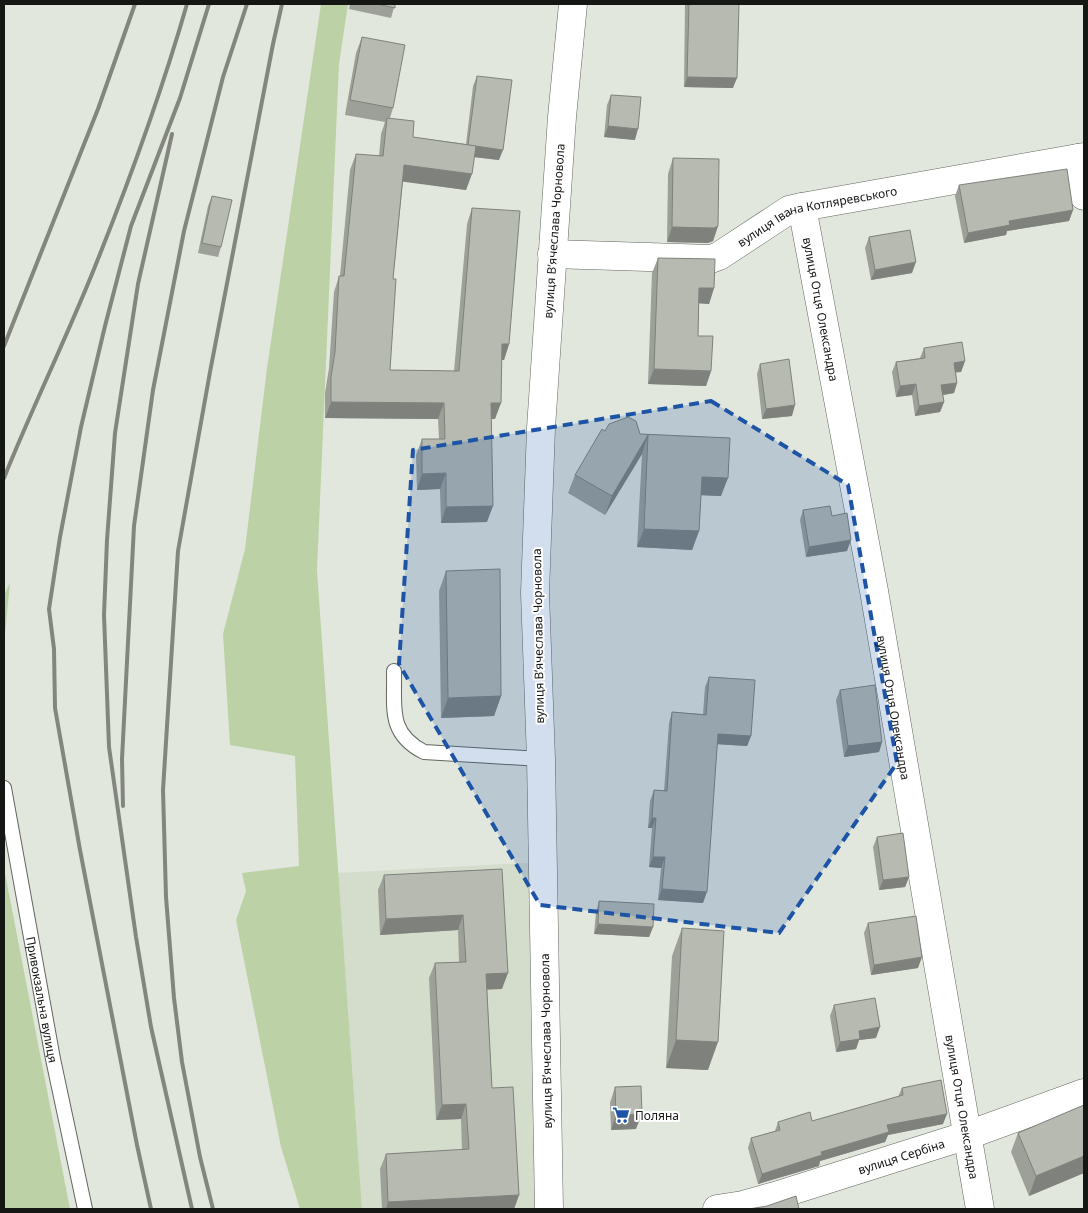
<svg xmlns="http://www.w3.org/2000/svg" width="1088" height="1213" viewBox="0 0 1088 1213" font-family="'Noto Sans',sans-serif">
<rect width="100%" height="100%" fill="#e2e7dd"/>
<!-- built -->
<path fill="#d4dccc" d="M543 862 549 1209H362L338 873Z"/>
<!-- green -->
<g fill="#bcd2a6">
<path d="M321 4H348L339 64 317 570 362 1209H300L281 1147 236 920 246 891 242 873 299 866 295 756 230 745 223 634 245 549 267 368Z"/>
<path d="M10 583 4 644V595Z"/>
<path d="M4 868 70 1209H4Z"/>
</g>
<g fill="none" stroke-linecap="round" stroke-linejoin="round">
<!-- service casing -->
<g stroke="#63675f" stroke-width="16">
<g id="service">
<path d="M394 671C395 707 387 733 424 752L541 759"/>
<path id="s1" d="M4 788 53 1059 85 1209"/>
</g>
</g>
<!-- minor casing -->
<g stroke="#63675f" stroke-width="29">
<g id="minor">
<path d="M1078 158 1084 196"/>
<path id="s2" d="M802 207 874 591 980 1209"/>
<path id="s3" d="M552 254 711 259 719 256 789 210 802 207 1084 157"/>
<path id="s4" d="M717 1209 743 1205 775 1196 968 1135 1084 1093"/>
</g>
</g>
<!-- tertiary casing -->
<g stroke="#63675f" stroke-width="29">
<path id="tertiary" d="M549 1209 541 759 535 593 541 428 562 117 573 4"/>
</g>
<!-- service -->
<use href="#service" stroke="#fff" stroke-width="14"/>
<!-- minor -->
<use href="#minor" stroke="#fff" stroke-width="28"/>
<!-- tertiary -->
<use href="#tertiary" stroke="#fff" stroke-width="28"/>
<!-- rail -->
<g stroke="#82867f" stroke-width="4">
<path d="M172 134 138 284 115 433 107 540 104 615 109 747 136 937 151 1027 192 1209"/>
<path d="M4 346 98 109 135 4"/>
<path d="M4 478C32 408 66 339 94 269 129 182 161 94 187 4"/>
<path d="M123 806 122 759 134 526 153 390 184 231 223 77 247 4"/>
<path d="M151 1209 137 1145 80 850 55 708 54 649 49 609 60 537 81 427 105 326 131 226 180 98 209 4"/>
<path d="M213 1209 200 1157 182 1062 174 998 166 897 163 790 178 551 210 372 273 44 282 4"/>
</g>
</g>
<!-- wall -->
<g fill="#9da098">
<path d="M350 4H395L391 18 349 9Z"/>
<path d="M685 4H739L733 88 684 87Z"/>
<path d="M362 37 393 108 390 118 413 137 466 144 473 86 477 76 499 160 474 157 466 190 403 181 393 279 390 370 454 371 467 224 472 208 509 344 504 360H501L495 419H491L487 522 441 523 440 489 417 490 416 455 422 439H439L438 419 325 418V393L329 368 334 292 339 276H340L350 170 356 154 379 156 381 134 385 122 345 115 356 53Z"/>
<path d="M611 95 635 140 604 137 607 105Z"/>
<path d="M673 158 718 226 713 241 708 243 667 242 668 174Z"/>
<path d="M959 185 1073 210 1069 221 1007 231 1006 235 964 243 955 196Z"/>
<path d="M212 196 221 247 218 257 198 253 208 206Z"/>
<path d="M869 237 912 273 871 280 865 248Z"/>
<path d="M658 258 714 288 709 304 699 303 698 336 711 371 706 386 648 384 652 273Z"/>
<path d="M924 348 965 361 961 372H956L957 383 954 393 943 395 944 402 940 412 915 416 912 395 896 397 892 372 896 362 920 358Z"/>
<path d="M760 364 792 416 762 419 757 374Z"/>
<path d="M605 431 640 434 730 438 721 496 701 495 699 531 692 550 637 547 642 454 605 515 568 493 575 475Z"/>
<path d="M803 510 832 516 847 551 806 557 800 520Z"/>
<path d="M446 571 501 696 494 716 441 718 439 591Z"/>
<path d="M709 677 751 736 747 746 717 744 703 903 658 900 661 868 649 867 652 828H648L650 801 654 790 664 791 669 723 672 712 703 714 705 687Z"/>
<path d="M840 690 882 742 879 752 844 757 836 700Z"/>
<path d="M877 837 909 877 905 887 879 890 873 847Z"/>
<path d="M502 869V989H487L492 1088 519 1195 514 1209H382L380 1169 386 1154 462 1150 461 1119 436 1120 429 978 435 963 459 962 458 930 380 935 378 890 384 875Z"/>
<path d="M599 901 653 927 649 937 594 934 596 912Z"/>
<path d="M868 923 918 968 871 975 864 933Z"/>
<path d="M682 928 708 1070 666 1068 672 956Z"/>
<path d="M834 1005 876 1038 859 1040 856 1049 836 1052 830 1016Z"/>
<path d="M615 1087 636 1129 611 1130 610 1103Z"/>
<path d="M902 1088 943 1124 888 1135 885 1142 820 1161 819 1166 758 1184 748 1148 751 1138 775 1131 778 1122 812 1121 898 1097Z"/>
<path d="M1084 1105V1173L1029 1196 1011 1152 1018 1133Z"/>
</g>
<!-- shaded-wall -->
<g fill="#7f827c">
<path d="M687 77 737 78 733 88 684 87Z"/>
<path d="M608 126 638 129 635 140 604 137Z"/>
<path d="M468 145 503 150 499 160 465 156Z"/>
<path d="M404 165 472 174 466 190 398 181Z"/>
<path d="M1073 210 1069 221 1007 231 1006 235 964 243 968 233 1009 221Z"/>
<path d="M718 226 713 241 708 243 667 242 672 227Z"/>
<path d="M916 262 912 273 871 280 875 270Z"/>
<path d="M699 288H714L709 304 694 303Z"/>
<path d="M502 344H509L504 360 496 359Z"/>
<path d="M965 361 961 372 951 373 954 363Z"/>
<path d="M654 369 711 371 706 386 648 384Z"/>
<path d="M957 383 954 393 937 396 941 385Z"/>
<path d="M916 384 912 395 896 397 900 386Z"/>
<path d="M331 402 444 403 438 419 325 418Z"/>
<path d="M944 402 940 412 915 416 919 406Z"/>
<path d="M491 403H501L495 419H485Z"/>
<path d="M795 405 792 416 762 419 766 409Z"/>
<path d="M648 435 642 454 605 515 612 496Z"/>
<path d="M446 473 440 489 417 490 422 474Z"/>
<path d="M702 477 728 478 721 496 695 495Z"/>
<path d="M493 506 487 522 441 523 446 507Z"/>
<path d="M644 529 699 531 692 550 637 547Z"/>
<path d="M851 540 847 551 806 557 809 547Z"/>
<path d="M501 696 494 716 441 718 448 698Z"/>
<path d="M718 734 751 736 747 746 714 744Z"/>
<path d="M882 742 879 752 844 757 848 746Z"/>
<path d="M652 818H656L652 828H648Z"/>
<path d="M653 857H665L661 868 649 867Z"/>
<path d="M909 877 905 887 879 890 883 880Z"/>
<path d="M662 889 707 892 703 903 658 900Z"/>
<path d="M463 915 458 930 380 935 386 919Z"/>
<path d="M598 924 653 927 649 937 594 934Z"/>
<path d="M922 957 918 968 871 975 874 965Z"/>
<path d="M508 973 502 989 481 990 486 974Z"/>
<path d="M880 1027 876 1038 859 1040 856 1049 836 1052 840 1042 859 1031Z"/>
<path d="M676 1040 718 1042 708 1070 666 1068Z"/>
<path d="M466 1104 461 1119 436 1120 442 1105Z"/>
<path d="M642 1114 636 1129 611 1130 616 1115Z"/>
<path d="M947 1114 943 1124 888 1135 885 1142 820 1161 819 1166 758 1184 762 1174 887 1125Z"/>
<path d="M1084 1156V1173L1029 1196 1036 1176Z"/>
<path d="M519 1195 514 1209H386L388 1202Z"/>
</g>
<!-- building -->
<g fill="#b6bab1" stroke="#7f827c">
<path d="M377 4H395V8Z"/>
<path d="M689 4H739L737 78 687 77Z"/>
<path d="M362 37 405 45 393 108 350 100Z"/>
<path d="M477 76 512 80 503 150 468 145Z"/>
<path d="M611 95 641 97 638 129 608 126Z"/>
<path d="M387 118 414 121 413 137 476 146 472 174 404 165 393 279H396L390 370 459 371 472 208 520 211 509 344H502L501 403H491L493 506 446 507V473L422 474V439H445L444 403 331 402V377L335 352 339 276H344L356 154 383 156Z"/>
<path d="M673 158 719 159 718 226 714 228 672 227Z"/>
<path d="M1067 169 1073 210 1009 221 1010 225 968 233 959 185Z"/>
<path d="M212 196 232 200 221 247 202 243Z"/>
<path d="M910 230 916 262 875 270 869 237Z"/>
<path d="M658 258 715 259 714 288H699L698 336H713L711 371 654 369Z"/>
<path d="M962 342 965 361 954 363 957 383 941 385 944 402 919 406 916 384 900 386 896 362 925 358 924 348Z"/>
<path d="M789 359 795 405 766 409 760 364Z"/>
<path d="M628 417 636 421 640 434 730 438 728 478 702 477 699 531 644 529 648 435 612 496 575 475 602 429 605 431 609 424Z"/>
<path d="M830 506 832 516 847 513 851 540 809 547 803 510Z"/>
<path d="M500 569 501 696 448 698 446 571Z"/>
<path d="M709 677 755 680 751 736 718 734 707 892 662 889 665 857H653L656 818H652L654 790 667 791 672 712 706 715Z"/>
<path d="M875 685 882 742 848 746 840 690Z"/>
<path d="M903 833 909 877 883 880 877 837Z"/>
<path d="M502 869 508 973 486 974 492 1088 513 1087 519 1195 388 1202 386 1154 469 1149 466 1104 442 1105 435 963 466 962 463 915 386 919 384 875Z"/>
<path d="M599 901 654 904 653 927 598 924Z"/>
<path d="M916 916 922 957 874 965 868 923Z"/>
<path d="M682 928 724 931 718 1042 676 1040Z"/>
<path d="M875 998 880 1027 859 1031 860 1039 840 1042 834 1005Z"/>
<path d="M941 1080 947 1114 887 1125 889 1132 821 1152 822 1155 762 1174 751 1138 780 1130 778 1122 810 1112 812 1121 903 1095 902 1088Z"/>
<path d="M641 1086 642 1114 616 1115 615 1087Z"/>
<path d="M1084 1105V1156L1036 1176 1018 1133Z"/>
<path d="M796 1196 799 1209H749L767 1206Z"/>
</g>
<!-- marked area -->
<path fill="#1d54a6" fill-opacity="0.2" stroke="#1d54a6" stroke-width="4" stroke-dasharray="10 6" stroke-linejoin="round" d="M711 401 848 485 897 763 779 933 540 905 399 664 413 450Z"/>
<!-- icons -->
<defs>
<g id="supermarket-bare" transform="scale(1.35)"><path d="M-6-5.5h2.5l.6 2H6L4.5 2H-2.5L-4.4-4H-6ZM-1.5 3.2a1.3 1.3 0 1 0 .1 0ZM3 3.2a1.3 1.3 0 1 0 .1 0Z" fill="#1d54a6" stroke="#fff" stroke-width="2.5" paint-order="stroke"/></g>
</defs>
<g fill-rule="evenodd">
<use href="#supermarket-bare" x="621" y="1115"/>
</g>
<g text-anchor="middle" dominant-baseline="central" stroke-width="4" stroke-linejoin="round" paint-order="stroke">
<!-- street labels -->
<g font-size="12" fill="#151714" stroke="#fff">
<text stroke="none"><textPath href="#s3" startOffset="276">вулиця Івана Котляревського</textPath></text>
<text transform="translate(554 231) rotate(-86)">вулиця Вʼячеслава Чорновола</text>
<text stroke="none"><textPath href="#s2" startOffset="104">вулиця Отця Олександра</textPath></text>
<text transform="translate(538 636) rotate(-91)">вулиця Вʼячеслава Чорновола</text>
<text stroke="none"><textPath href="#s2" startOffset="509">вулиця Отця Олександра</textPath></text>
<text stroke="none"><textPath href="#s1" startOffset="215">Привокзальна вулиця</textPath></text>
<text transform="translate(546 1041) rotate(-91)">вулиця Вʼячеслава Чорновола</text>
<text stroke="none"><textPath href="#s2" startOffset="914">вулиця Отця Олександра</textPath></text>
<text stroke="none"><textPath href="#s4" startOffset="192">вулиця Сербіна</textPath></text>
</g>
<!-- poi labels -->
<g font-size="12" fill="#151714" stroke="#fff" text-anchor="start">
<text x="635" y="1115">Поляна</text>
</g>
</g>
<!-- border -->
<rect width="1088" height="1213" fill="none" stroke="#151714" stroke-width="10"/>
</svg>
